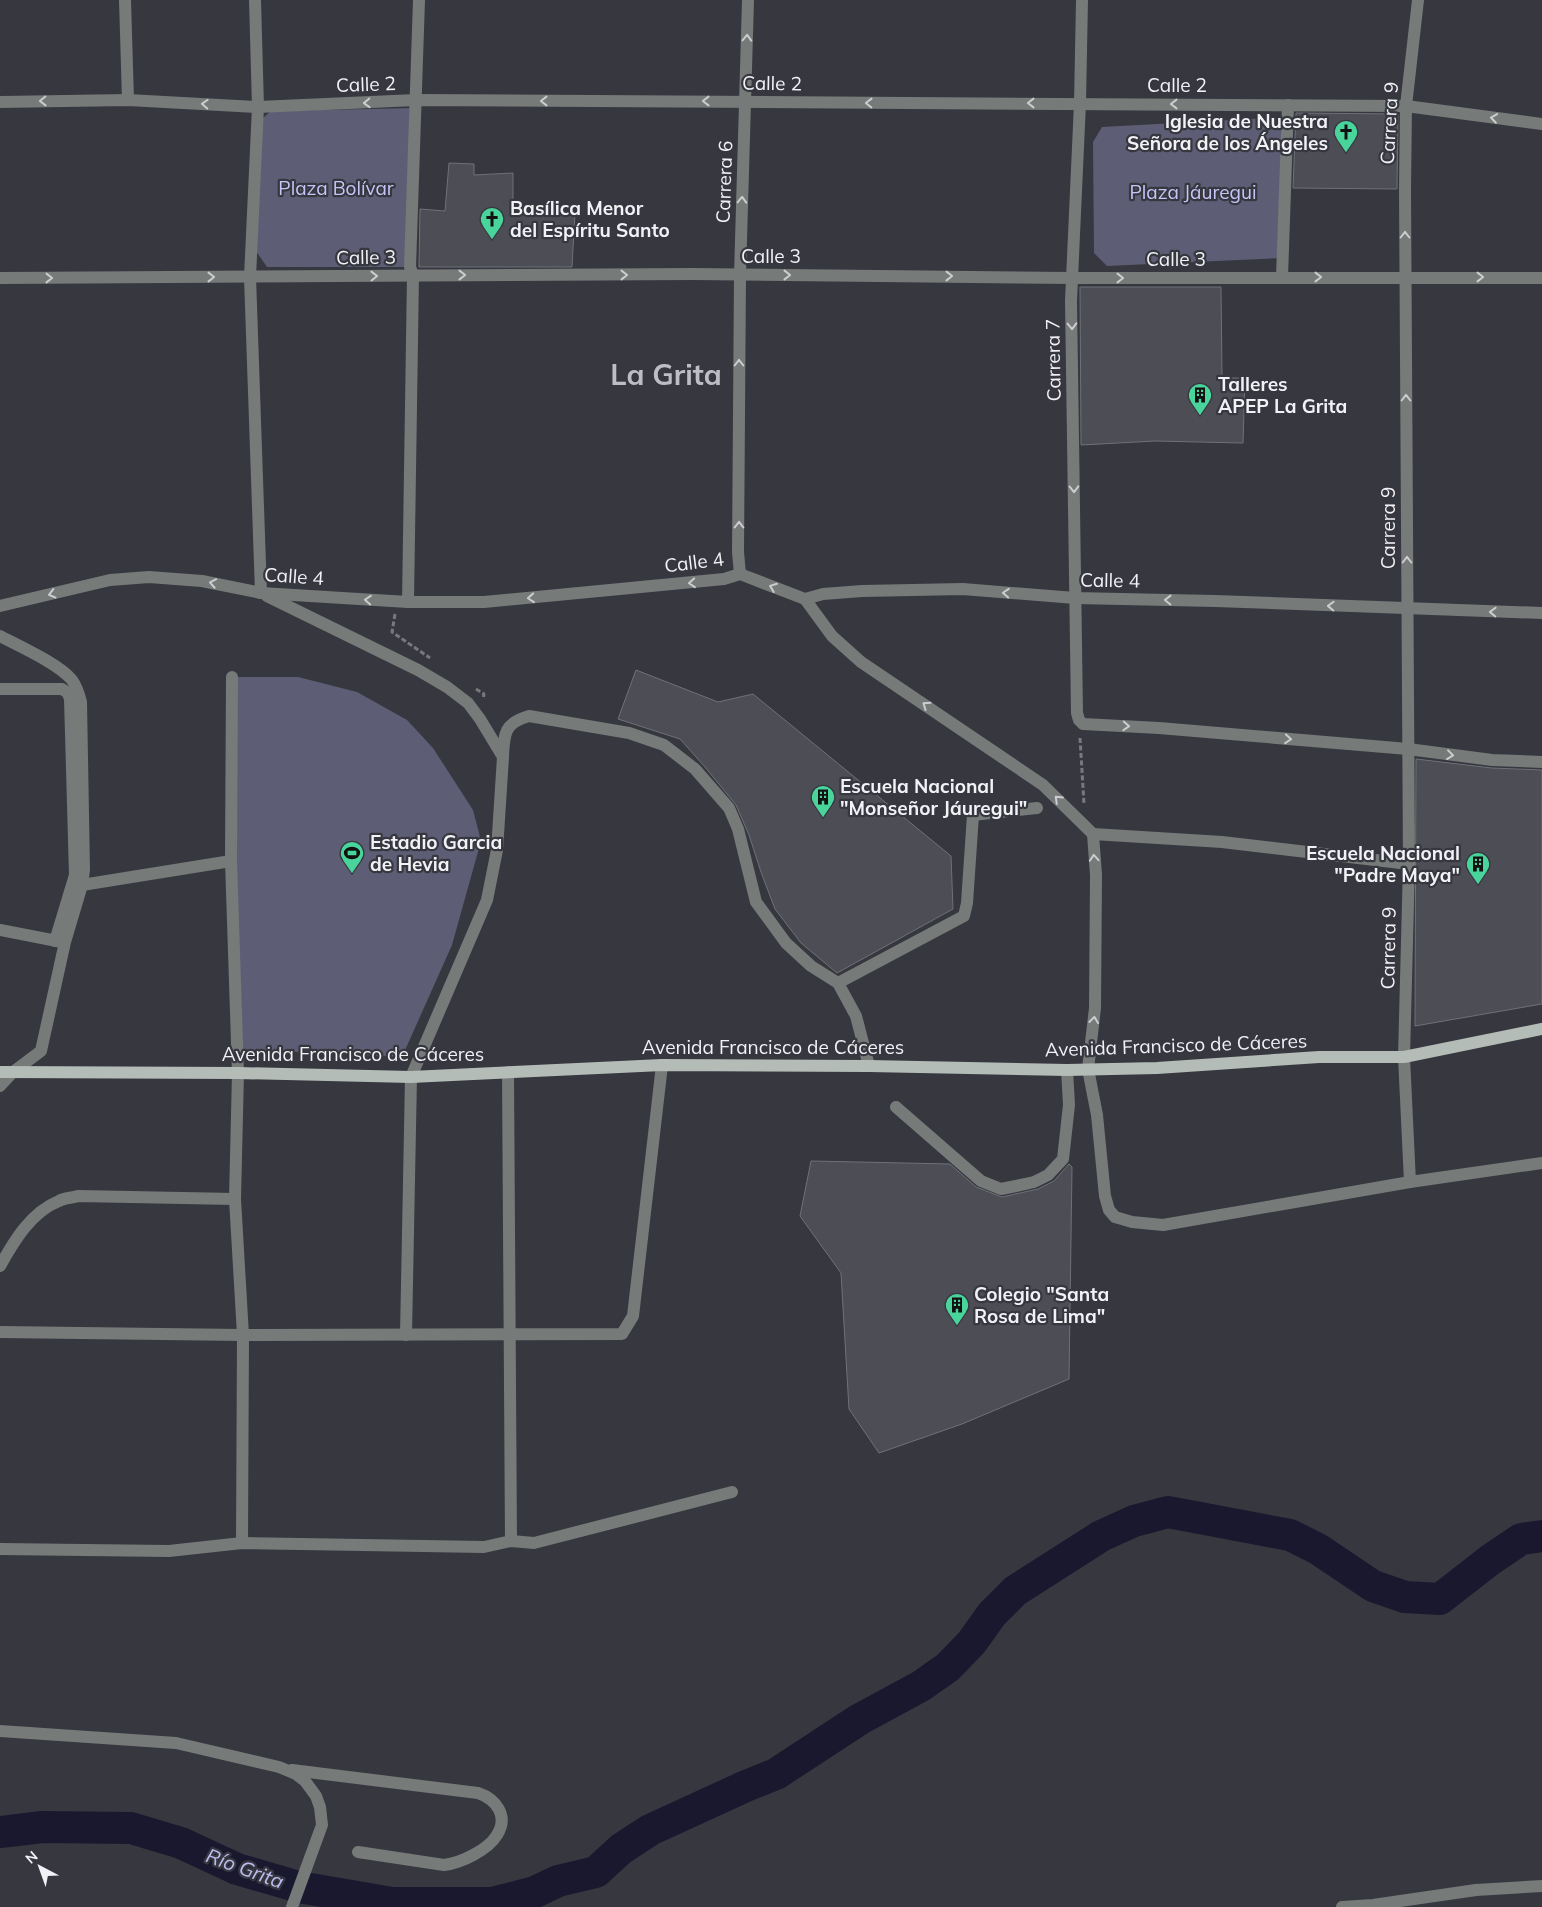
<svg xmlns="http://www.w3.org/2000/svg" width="1542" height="1907" viewBox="0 0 1542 1907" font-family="Mulish,sans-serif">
<rect width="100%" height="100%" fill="#37373f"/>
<!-- green -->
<g fill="#5d5d76">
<path d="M416 108 410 267H267L256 251 262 119 271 111Z"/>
<path d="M1288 117 1282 258 1107 266 1094 253 1093 142 1102 127Z"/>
<path d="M232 677H298L357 692 407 720 433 748 473 810 481 841 452 945 402 1057 237 1049Z"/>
</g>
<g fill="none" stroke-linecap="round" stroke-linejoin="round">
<!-- river -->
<path stroke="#1a182f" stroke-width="32" d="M0 1832 42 1827 131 1828 181 1843 237 1869 299 1887 392 1903H492L535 1892 558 1881 596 1872 621 1849 650 1830 746 1786 776 1774 860 1719 921 1686 948 1667 972 1642 992 1614 1015 1591 1101 1536 1134 1521 1168 1512 1290 1535 1318 1549 1373 1586 1405 1597 1440 1599 1490 1560 1521 1539 1542 1536"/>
</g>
<!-- building -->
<g fill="#4d4d56" stroke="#707079">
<path d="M1296 113 1398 114 1397 189 1293 188Z"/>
<path d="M449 163 474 164V175L513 173V211L575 213 572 267H419L420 209 445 211Z"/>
<path d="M1080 287H1221L1222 378H1245L1243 443 1155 441 1081 445Z"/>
<path d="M636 670 718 702 753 694 951 856 953 909 837 973 801 943 775 909 761 872 749 835 736 805 705 767 680 739 618 719Z"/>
<path d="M1416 759 1492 768 1542 770V1004L1415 1026Z"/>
<path d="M811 1161 950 1164 976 1187 1002 1197 1038 1189 1054 1181 1069 1164 1072 1167 1069 1379 962 1424 879 1453 849 1409 841 1273 800 1216Z"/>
</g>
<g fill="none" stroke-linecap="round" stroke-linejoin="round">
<!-- path -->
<g stroke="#78787f" stroke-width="3" stroke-dasharray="5 2.5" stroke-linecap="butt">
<path d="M395 614 392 632 430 658"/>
<path d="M476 689 484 694 483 699"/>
<path d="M1080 738 1084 804"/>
</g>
<!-- minor -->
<g stroke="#767a78" stroke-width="12">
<path d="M125 0 128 100"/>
<path d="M255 0 258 107 250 277 261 593"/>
<path d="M1082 0 1080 103 1071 301 1077 713 1079 720 1083 724 1159 728 1408 749 1492 760 1542 762"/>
<path d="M0 102 128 100 258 107 416 100 1406 106 1542 124"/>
<path d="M1282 277 1288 105"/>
<path d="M0 278 693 274 1072 278H1542"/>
<path d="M740 574 738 552 740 275 748 0"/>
<path d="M267 596 418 670 447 687 468 703 480 719 503 757 497 850 487 900 411 1077 406 1335"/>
<path d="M805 599 832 636 861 662 1043 785 1093 834 1222 842 1409 864"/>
<path d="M408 602 413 275 410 267 419 0"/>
<path d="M0 606 110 580 149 577 202 581 261 593 408 602H484L724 579 740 574 805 599 823 594 862 591 963 589 1075 598 1215 601 1542 613"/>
<path d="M0 636C19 646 59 664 72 680 77 687 79 694 81 702L84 870 82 885 65 942 41 1051 13 1072 0 1086"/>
<path d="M232 677 231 861 238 1073 235 1199 243 1335 242 1543"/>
<path d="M0 689H62L68 693 70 699 75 875 55 941"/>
<path d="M503 757C504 734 504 723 529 716L629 733 664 745 695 769 729 808 738 829 756 902 786 943 811 966 838 983 856 1016 869 1066"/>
<path d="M1093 834 1096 875 1095 1008 1088 1069 1097 1115 1105 1196 1109 1210 1115 1217 1132 1222 1163 1225 1410 1182 1542 1163"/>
<path d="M82 885 231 861"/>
<path d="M0 930 62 942"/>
<path d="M838 983 964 916 967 903 973 815 1037 808"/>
<path d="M508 1072 511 1541"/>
<path d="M896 1107 981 1181 1001 1189 1016 1186 1034 1182 1048 1175 1063 1159 1069 1105 1067 1070"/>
<path d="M1410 1182 1404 1057 1409 864 1405 189 1406 106 1418 0"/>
<path d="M0 1266C14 1241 31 1212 59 1201 64 1198 72 1198 78 1196L235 1199"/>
<path d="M0 1332 243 1335 622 1334 633 1316 662 1065"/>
<path d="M0 1549 169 1551 242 1543 484 1547 511 1541 534 1543 732 1492"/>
<path d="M0 1731 176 1743 279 1767 296 1774 305 1781 316 1796 320 1807 322 1825 292 1907"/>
<path d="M292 1770 478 1793C496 1799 509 1816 497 1835 488 1850 461 1863 444 1865L358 1852"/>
<path d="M1342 1907 1373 1905 1476 1890 1542 1886"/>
</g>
<!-- major -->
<path stroke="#b3bcb7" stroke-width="12" d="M0 1072 238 1073 411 1077 662 1065 869 1066 1067 1070 1157 1068 1319 1057H1404L1542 1029"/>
</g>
<!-- one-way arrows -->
<defs><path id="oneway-chevron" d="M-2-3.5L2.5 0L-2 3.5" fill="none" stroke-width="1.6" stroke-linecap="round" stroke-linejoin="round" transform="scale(1.25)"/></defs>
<g stroke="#cccdd0">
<use href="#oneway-chevron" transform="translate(747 38) rotate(-88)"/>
<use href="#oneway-chevron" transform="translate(43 101) rotate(179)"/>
<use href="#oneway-chevron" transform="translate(544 101) rotate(-180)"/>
<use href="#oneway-chevron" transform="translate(706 101) rotate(-180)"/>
<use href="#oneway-chevron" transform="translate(367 103) rotate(178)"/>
<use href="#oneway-chevron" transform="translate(869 103) rotate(-179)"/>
<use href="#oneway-chevron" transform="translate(1031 103) rotate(180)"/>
<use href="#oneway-chevron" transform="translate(205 104) rotate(-177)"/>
<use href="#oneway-chevron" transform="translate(1174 104) rotate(-180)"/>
<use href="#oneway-chevron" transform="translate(1494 118) rotate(-172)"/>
<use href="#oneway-chevron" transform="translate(742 200) rotate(-88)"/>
<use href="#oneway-chevron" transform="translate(1405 235) rotate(-90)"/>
<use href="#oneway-chevron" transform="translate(462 275)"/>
<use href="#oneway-chevron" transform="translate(624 275)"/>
<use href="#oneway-chevron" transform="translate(787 275)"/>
<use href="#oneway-chevron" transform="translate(374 276) rotate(-1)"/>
<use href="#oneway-chevron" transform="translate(949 276)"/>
<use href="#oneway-chevron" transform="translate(211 277)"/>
<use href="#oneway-chevron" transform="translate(1318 277)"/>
<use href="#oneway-chevron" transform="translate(1480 277)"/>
<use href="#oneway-chevron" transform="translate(49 278)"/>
<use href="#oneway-chevron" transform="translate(1120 278)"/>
<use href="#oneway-chevron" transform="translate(1072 326) rotate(89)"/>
<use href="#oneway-chevron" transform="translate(739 363) rotate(-90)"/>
<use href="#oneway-chevron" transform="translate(1406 398) rotate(-90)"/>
<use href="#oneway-chevron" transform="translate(1074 489) rotate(89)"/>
<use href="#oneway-chevron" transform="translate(739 525) rotate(-90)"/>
<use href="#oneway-chevron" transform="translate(1407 560) rotate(-90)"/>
<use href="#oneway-chevron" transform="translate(213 583) rotate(-169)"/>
<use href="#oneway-chevron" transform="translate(692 583) rotate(175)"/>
<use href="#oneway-chevron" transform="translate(773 587) rotate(-159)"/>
<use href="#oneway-chevron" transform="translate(1006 593) rotate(-176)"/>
<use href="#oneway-chevron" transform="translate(52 594) rotate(166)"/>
<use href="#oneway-chevron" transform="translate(531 598) rotate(175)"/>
<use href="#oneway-chevron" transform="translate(368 600) rotate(-176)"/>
<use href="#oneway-chevron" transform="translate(1168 600) rotate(-179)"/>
<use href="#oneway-chevron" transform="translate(1331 606) rotate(-178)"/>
<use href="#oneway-chevron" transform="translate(1493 612) rotate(-178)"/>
<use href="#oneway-chevron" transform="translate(926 705) rotate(-145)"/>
<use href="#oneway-chevron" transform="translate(1126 726) rotate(3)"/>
<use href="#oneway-chevron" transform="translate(1288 739) rotate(5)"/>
<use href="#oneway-chevron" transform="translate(1450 755) rotate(7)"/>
<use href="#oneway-chevron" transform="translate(1058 799) rotate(-136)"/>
<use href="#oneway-chevron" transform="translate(1094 858) rotate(-94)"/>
<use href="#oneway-chevron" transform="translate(1094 1020) rotate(-84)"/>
</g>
<!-- icons -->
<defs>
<g id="church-pin" transform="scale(1.25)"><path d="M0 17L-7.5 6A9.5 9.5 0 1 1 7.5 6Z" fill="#49d49c" stroke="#37373f"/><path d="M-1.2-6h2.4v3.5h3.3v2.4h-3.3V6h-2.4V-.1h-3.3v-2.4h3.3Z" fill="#111"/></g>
<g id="building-pin" transform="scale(1.25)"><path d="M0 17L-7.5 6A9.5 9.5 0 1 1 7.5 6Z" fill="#49d49c" stroke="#37373f"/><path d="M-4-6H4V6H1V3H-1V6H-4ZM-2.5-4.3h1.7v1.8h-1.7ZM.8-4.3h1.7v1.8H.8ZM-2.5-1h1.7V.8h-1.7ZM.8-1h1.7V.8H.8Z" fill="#111"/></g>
<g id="stadium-pin" transform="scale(1.25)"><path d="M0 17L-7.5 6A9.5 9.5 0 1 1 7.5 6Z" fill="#49d49c" stroke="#37373f"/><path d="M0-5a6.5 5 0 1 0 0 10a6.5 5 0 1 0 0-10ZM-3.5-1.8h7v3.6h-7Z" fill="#111"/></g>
</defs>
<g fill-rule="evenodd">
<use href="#church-pin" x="1346" y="132"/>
<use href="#church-pin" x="492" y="219"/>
<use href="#building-pin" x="1200" y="395"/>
<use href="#building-pin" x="823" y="797"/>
<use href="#stadium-pin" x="352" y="853"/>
<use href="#building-pin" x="1478" y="864"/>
<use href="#building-pin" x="957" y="1305"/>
</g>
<g text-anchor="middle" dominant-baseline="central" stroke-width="4.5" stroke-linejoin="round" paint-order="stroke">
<!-- street labels -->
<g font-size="19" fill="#f1f1f6" stroke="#37373f">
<text transform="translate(772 83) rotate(1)">Calle 2</text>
<text transform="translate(366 84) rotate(-2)">Calle 2</text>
<text x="1177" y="85">Calle 2</text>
<text transform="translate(1389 123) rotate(-87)">Carrera 9</text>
<text transform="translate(724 182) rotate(-88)">Carrera 6</text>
<text x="771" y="256">Calle 3</text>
<text transform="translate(366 257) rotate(-1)">Calle 3</text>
<text x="1176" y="259">Calle 3</text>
<text transform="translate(1053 360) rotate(-91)">Carrera 7</text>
<text transform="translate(1388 528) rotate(-90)">Carrera 9</text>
<text transform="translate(694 562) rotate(-7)">Calle 4</text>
<text transform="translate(294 576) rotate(4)">Calle 4</text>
<text transform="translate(1110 580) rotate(1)">Calle 4</text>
<text transform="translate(1388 948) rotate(-89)">Carrera 9</text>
<text transform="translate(1176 1045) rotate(-2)">Avenida Francisco de Cáceres</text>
<text x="773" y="1047">Avenida Francisco de Cáceres</text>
<text x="353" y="1054">Avenida Francisco de Cáceres</text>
</g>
<!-- poi labels -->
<g font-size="19" font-weight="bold" fill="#f1f1f6" stroke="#37373f" text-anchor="start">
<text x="1328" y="121" text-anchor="end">Iglesia de Nuestra<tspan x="1328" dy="22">Señora de los Ángeles</tspan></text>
<text x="510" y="208">Basílica Menor<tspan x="510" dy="22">del Espíritu Santo</tspan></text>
<text x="1218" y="384">Talleres<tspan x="1218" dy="22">APEP La Grita</tspan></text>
<text x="840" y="786">Escuela Nacional<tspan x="840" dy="22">"Monseñor Jáuregui"</tspan></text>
<text x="370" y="842">Estadio Garcia<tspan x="370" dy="22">de Hevia</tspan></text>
<text x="1460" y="853" text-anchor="end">Escuela Nacional<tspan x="1460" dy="22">"Padre Maya"</tspan></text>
<text x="974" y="1294">Colegio "Santa<tspan x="974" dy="22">Rosa de Lima"</tspan></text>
</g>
<!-- park labels -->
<g font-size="19" fill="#c6c5f9" stroke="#37373f">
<text x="336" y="188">Plaza Bolívar</text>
<text x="1193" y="192">Plaza Jáuregui</text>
</g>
<!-- water labels -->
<g font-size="20" font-style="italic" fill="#bdbcf0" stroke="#37373f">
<text transform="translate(245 1868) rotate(20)">Río Grita</text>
</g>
<!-- town labels -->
<g font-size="29" font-weight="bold" fill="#bdbdc7" stroke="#37373f">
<text x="666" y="374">La Grita</text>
</g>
</g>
<!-- north arrow -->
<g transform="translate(40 1867) rotate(319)" stroke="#37373f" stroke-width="4" paint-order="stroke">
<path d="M0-4L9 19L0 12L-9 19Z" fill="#f1f1f6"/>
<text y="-8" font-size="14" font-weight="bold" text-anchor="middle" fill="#f1f1f6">N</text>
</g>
</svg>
